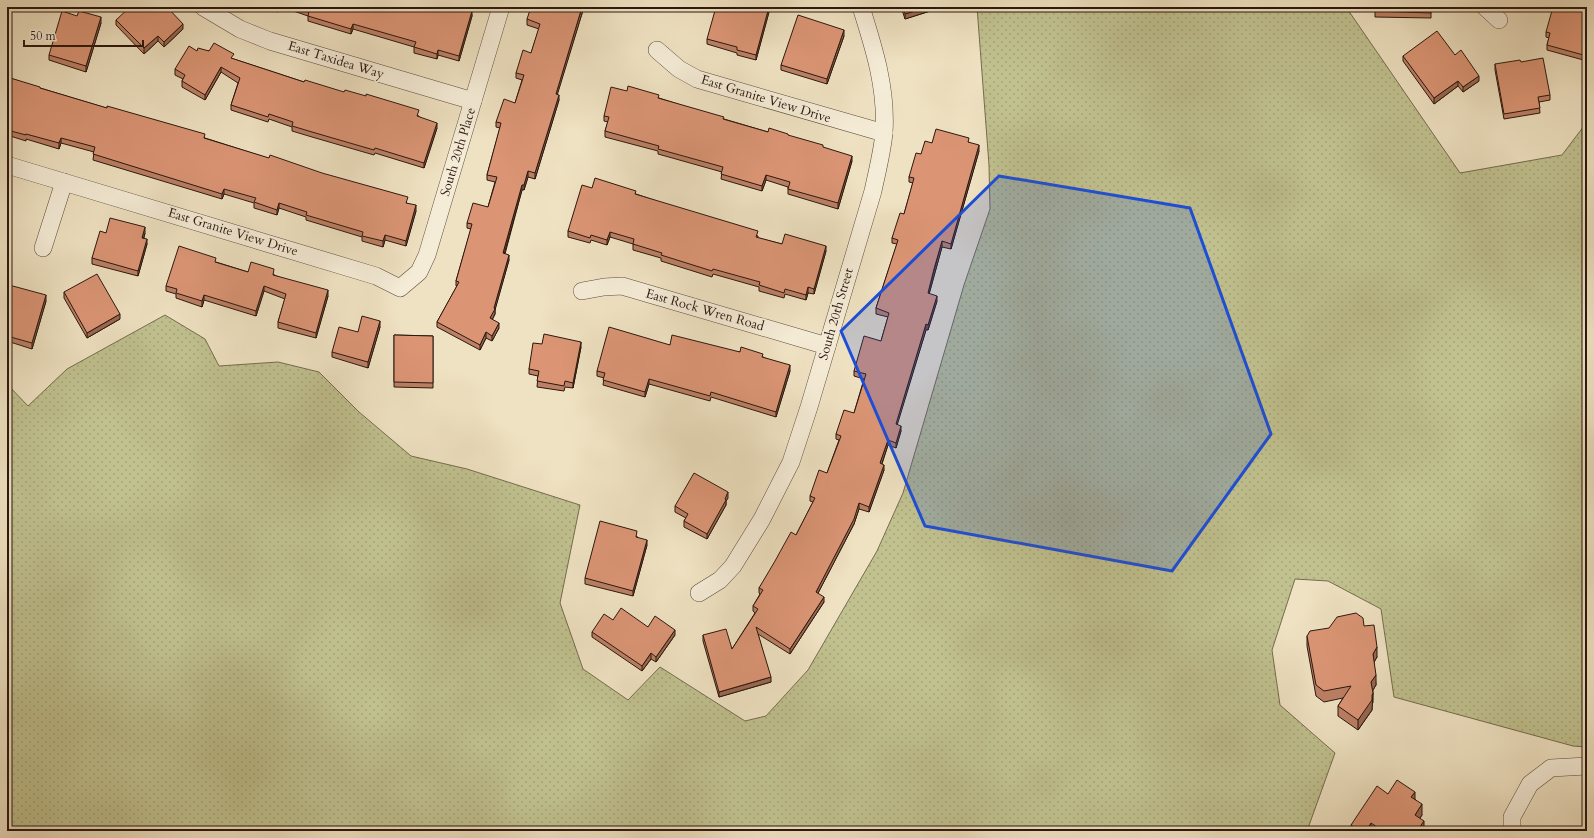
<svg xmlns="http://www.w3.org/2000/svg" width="1594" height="838" viewBox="0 0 1594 838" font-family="Cardo,serif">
<defs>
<pattern id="grass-dots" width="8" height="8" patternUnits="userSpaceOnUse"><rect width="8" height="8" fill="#c0c18f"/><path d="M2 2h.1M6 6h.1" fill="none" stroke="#a5a57a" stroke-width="1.8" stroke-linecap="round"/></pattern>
</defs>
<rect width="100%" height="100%" fill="#efe2c2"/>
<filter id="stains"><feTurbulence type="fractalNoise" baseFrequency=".005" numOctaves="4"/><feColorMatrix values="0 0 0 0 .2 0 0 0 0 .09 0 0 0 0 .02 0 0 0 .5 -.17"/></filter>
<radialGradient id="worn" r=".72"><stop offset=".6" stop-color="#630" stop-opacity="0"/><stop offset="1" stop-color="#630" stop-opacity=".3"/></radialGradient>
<!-- grass -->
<path fill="url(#grass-dots)" stroke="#756c4f" d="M977 7H1346L1460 173 1562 155 1587 122V747L1573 746 1394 697 1381 609 1328 581 1295 579 1272 650 1280 705 1335 753 1307 831H7V384L28 406 67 369 165 315 205 339 219 366 278 362 319 372 359 412 411 456 467 469 580 505 560 603 583 669 628 700 660 667 745 721 766 716 808 670 877 551 903 493 964 285 990 209 989 165Z"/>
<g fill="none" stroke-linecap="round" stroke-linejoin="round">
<!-- street casing -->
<g stroke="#5b4a3c" stroke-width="18">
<g id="street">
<path d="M203 7 240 29 270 41 473 101"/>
<path d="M1485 7 1499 20"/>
<path d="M657 50 679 69 697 79 884 133"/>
<path d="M7 165 376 276 400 288 419 272 427 255 501 7"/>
<path d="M43 248 64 182"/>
<path d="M582 291 604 287 622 286 827 346"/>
<path d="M699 593 720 580 733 566 762 519 791 462 809 407 873 191C877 172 882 153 884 133 887 89 874 48 861 7"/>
<path d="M1512 831V817L1530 784 1551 768 1587 766"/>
</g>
</g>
<!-- street -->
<use href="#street" stroke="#f5ecd7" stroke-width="17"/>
</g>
<!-- wall -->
<g fill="#bc8065" stroke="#2a170f">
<path d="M263 7H279L278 12Z"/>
<path d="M282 7H472L471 11 472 16 459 61 438 55 437 59 414 53V47L353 29 351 34 308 21V16Z"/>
<path d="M584 7 557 94 559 100 535 179 528 177 524 190H522L505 254 509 260 495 309V314L492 320 499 328 492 341 486 338 480 350 437 327V322L457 286H456V281L471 229 467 228V223L488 207 495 182 487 180V175L500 128 496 127V122L515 103 522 80 516 78V73L531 53 539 29 527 25V19Z"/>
<path d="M901 7H943L905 19Z"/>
<path d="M1375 7H1431V18L1375 17Z"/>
<path d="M1587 7V61L1547 50V45L1549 38 1546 37V32Z"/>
<path d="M769 12 756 60 737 55V53L707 44V39Z"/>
<path d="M116 20 183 29 164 47 158 41 144 54 116 25Z"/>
<path d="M101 23 86 72 49 60V55Z"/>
<path d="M844 36 827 84 781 70V65Z"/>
<path d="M197 51H209L304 82 419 116V117L437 128 424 168 375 153 374 155 312 137 292 131V127L269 119 268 122 231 110V105L238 83 221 72 205 100 182 87V81L183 79 175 75V69Z"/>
<path d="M1403 56 1479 81 1463 92 1458 86 1434 104 1403 61Z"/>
<path d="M1495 64 1550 95V100L1539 102 1540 113 1504 119 1495 70Z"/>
<path d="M7 77 40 88 205 138 407 203 416 211 406 246 385 240 383 247 362 241V237L306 220V217L279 208 277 215 254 208V203L224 194 222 199 93 160 94 152 61 143 59 149 26 139V141L7 135Z"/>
<path d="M627 91 659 98 724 119 768 132 788 136 823 148 852 161 838 209 788 194V187L766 180 762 191 721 179 722 172 658 154V151L605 137V131L608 122 604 121V116Z"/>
<path d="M969 142 979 151 951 249 942 247 929 294 937 301 928 330H926L897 424 901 431 896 448 888 445 882 464 884 470 869 512 859 509 854 524 818 593 824 602 790 654 758 634 771 682 719 697 703 641V635L732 649 755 613 753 611V606L760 594 759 593V588L796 535 813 502 810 501V496L827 473 839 440 836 439V434L854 413 864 379 854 376V371L881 341 888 317 876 314V308L897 244 892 243V238L904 214 913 183 909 182V177L921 154 932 143Z"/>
<path d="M592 188 636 194 758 236V238L782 244 826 251 814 294 808 293 806 300 785 294 784 298 759 291V287L713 274 712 277 661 261V258L633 250V244L610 237 607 245 591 240 590 243 568 237V231Z"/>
<path d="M106 233H145L144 238 147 244 138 276 92 264V258Z"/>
<path d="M216 262 248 272 274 274V275L328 296 316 338 278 328V322L285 299 264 291 256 316 204 300 202 307 176 298V294L166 291V286Z"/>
<path d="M7 291 46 301 32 349 7 341Z"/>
<path d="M64 292 120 319 87 338 64 298Z"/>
<path d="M380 327 368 368 332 357V352L358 332Z"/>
<path d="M394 335 433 336V388L394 387Z"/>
<path d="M542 344 581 347 573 388 565 387 564 391 537 387 538 376 529 374V369Z"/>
<path d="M670 345 740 352 763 357 790 371 776 417 711 397 710 401 649 384 645 397 603 385 604 378 597 376V371Z"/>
<path d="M728 498 726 501V505L707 539 684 527V521L686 518 675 512V506Z"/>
<path d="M637 536V538L647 545 633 596 585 584V578Z"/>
<path d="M613 620 648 627 675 635 656 662 651 659 642 671 592 637V632Z"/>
<path d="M1364 626 1377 657 1374 662 1376 685 1373 690V703L1372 704V710L1358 730 1338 716V706L1343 698 1324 702 1316 696 1307 646V636Z"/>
<path d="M1388 794 1415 799 1422 815 1420 818 1424 831H1351V825Z"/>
</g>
<!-- shaded-wall -->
<g fill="#996852" stroke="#2a170f">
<path d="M7 7H19L7 10Z"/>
<path d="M582 7H584L556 99V94Z"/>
<path d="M769 7V12L756 60V55Z"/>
<path d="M927 7H943L905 19V14Z"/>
<path d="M472 11V16L459 61V56Z"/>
<path d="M101 17V23L86 72V66Z"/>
<path d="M183 24V29L164 47V42Z"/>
<path d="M353 24V29L351 34V29Z"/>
<path d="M844 30V36L827 84V79Z"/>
<path d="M158 36V41L144 54V48Z"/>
<path d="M438 50V55L437 59V54Z"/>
<path d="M221 67V72L205 100V95Z"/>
<path d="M1479 76V81L1463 92V87Z"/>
<path d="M1458 81V86L1434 104V98Z"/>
<path d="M559 95V100L535 179V173Z"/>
<path d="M437 123V128L424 168V163Z"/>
<path d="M61 138V143L59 149V143Z"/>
<path d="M979 145V151L951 249V244Z"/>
<path d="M852 156V161L838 209V203Z"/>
<path d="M528 171V177L524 190V185Z"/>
<path d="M766 175V180L762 191V186Z"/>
<path d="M522 185V190L503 258V253Z"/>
<path d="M224 189V194L222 199V194Z"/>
<path d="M279 203V208L277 215V210Z"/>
<path d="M416 205V211L406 246V241Z"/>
<path d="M145 227V233L142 243V238Z"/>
<path d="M610 232V237L607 245V240Z"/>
<path d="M385 235V240L383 247V241Z"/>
<path d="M147 239V244L138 276V271Z"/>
<path d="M942 241V247L928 298V293Z"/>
<path d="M826 246V251L814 294V289Z"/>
<path d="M509 255V260L495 310V309V314L490 324V318L494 308Z"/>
<path d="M264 286V291L256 316V311Z"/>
<path d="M808 287V293L806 300V295Z"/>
<path d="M328 290V296L316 338V333Z"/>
<path d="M46 295V301L32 349V343Z"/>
<path d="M204 295V300L202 307V301Z"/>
<path d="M937 296V301L928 330V325Z"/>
<path d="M120 314V319L87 338V333Z"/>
<path d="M380 321V327L368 368V362Z"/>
<path d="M499 323V328L492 341V336Z"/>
<path d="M926 324V330L896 429V424Z"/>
<path d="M486 332V338L480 350V345Z"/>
<path d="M581 342V347L573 388V383Z"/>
<path d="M790 365V371L776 417V412Z"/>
<path d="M649 379V384L645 397V392Z"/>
<path d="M901 426V431L896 448V443Z"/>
<path d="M888 440V445L880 469V463Z"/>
<path d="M884 465V470L869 512V507Z"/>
<path d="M728 492V498L726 501V505L707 539V534Z"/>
<path d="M859 503V509L854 524 816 597V592Z"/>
<path d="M647 540V545L633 596V591Z"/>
<path d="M824 597V602L790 654V649Z"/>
<path d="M675 630V635L656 662V657Z"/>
<path d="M1377 647V657L1373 664V654Z"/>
<path d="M651 653V659L642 671V666Z"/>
<path d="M1376 675V685L1371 693V682Z"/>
<path d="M771 677V682L719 697V692Z"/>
<path d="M1373 693 1372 710 1358 730V720Z"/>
<path d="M1415 792V802L1411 797Z"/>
<path d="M1422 804V815L1415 825V815Z"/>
<path d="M1424 821V831H1417Z"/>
<path d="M1371 823V831H1366Z"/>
</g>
<!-- building -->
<g fill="#db9575" stroke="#2a170f">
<path d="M130 7H167L183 24 164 42 158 36 144 48 116 20Z"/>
<path d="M298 7H470V10L472 11 459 56 438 50 437 54 414 47 416 42 353 24 351 29 308 16 309 11Z"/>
<path d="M531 7H582L556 94 559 95 535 173 528 171 524 185H522L503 253 509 255 494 308 495 309 490 318 499 323 492 336 486 332 480 345 437 322 459 282 456 281 472 224 467 223 473 203 488 207 497 177 487 175 501 123 496 122 504 99 515 103 524 75 516 73 523 50 531 53 540 24 527 19Z"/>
<path d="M716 7H769L756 55 737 50V47L707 39Z"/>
<path d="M903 7H927L905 14Z"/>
<path d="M1375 7H1431V13L1375 11Z"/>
<path d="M1553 7H1587V56L1547 45 1550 33 1546 32Z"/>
<path d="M62 11 77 16 79 11 101 17 86 66 49 55Z"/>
<path d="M798 15 844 30 827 79 781 65Z"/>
<path d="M1437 31 1455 55 1461 50 1479 76 1463 87 1458 81 1434 98 1403 56Z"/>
<path d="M214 43 234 54 231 58 304 82 305 80 344 92 345 90 366 96V94L419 110 417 116 437 123 424 163 375 148 374 150 312 132 292 126 293 122 269 114 268 117 231 105 240 78 221 67 205 95 182 81 185 75 175 69 189 46 197 51 198 48 209 51Z"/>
<path d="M1543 58 1550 95 1538 97 1540 108 1504 114 1495 64 1520 60 1521 62Z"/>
<path d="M7 77 40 87V88L107 108V106L205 134 204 138 269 158 270 155 322 173 408 197 406 203 416 205 406 241 385 235 383 241 362 236 363 232 306 215 307 212 279 203 277 210 254 202 256 198 224 189 222 194 93 154 95 147 61 138 59 143 26 134V135L7 130Z"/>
<path d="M628 86 659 95 658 98 724 117 723 119 768 132 769 128 788 134V135L823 145V147L852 156 838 203 788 189 790 182 766 175 762 186 721 174 723 167 658 149 659 146 605 131 609 117 604 116 611 87 627 91Z"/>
<path d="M936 129 969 138 968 142 979 145 951 244 942 241 934 269 928 293 937 296 928 325 926 324 896 424 901 426 896 443 888 440 880 463 884 465 869 507 859 503 854 519 816 592 824 597 790 649 756 627 771 677 719 692 703 635 726 629 732 649 758 609 753 606 763 590 759 588 775 561 791 532 796 535 815 498 810 496 819 470 827 473 841 436 836 434 844 410 854 413 866 374 854 371 864 336 881 341 889 313 876 308 898 240 892 238 900 213 904 214 914 178 909 177 916 153 921 154 925 141 932 143Z"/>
<path d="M595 178 636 191 635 194 758 231 756 237 782 244 785 234 826 246 814 289 808 287 806 295 785 289 784 293 759 285 760 282 713 269 712 271 661 255 662 253 633 244 634 239 610 232 607 240 591 235 590 238 568 231 582 185 592 188Z"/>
<path d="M110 218 145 227 142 238 147 239 138 271 92 258 100 231 106 233Z"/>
<path d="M179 246 216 258 215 262 248 272 251 262 274 269 273 275 328 290 316 333 278 322 286 294 264 286 256 311 204 295 202 301 176 293 177 289 166 286Z"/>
<path d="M97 274 120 314 87 333 64 292Z"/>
<path d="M9 285 46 295 32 343 7 336V291Z"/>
<path d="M362 316 380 321 368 362 332 352 339 327 358 332Z"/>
<path d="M609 327 670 345 672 335 740 352 741 347 763 354 762 357 790 365 776 412 711 392 710 396 649 379 645 392 603 380 605 373 597 371Z"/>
<path d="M544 334 581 342 573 383 565 381 564 386 537 381 539 371 529 369 533 343 542 344Z"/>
<path d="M394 335 433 336V383L394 382Z"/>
<path d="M694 473 728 492 725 499 726 500 707 534 684 521 688 514 675 506Z"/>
<path d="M600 521 637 531 636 537 647 540 633 591 585 578Z"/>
<path d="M621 608 648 627 655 616 675 630 656 657 651 653 642 666 592 632 604 614 613 620Z"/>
<path d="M1356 613 1363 618 1364 626 1374 625 1377 647 1373 654 1376 675 1371 682 1373 693 1372 695V700L1358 720 1338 706 1351 686 1324 691 1316 685 1307 636 1310 631 1329 628 1337 617Z"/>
<path d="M1397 780 1415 792 1411 797 1422 804 1415 815 1424 821 1417 831H1383L1371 823 1366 831H1361L1351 825 1377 786 1388 794Z"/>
</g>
<!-- marked area -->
<path fill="#1d4ed8" fill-opacity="0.2" stroke="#1d4ed8" stroke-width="3" stroke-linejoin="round" d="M999 176 1190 208 1271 434 1172 571 925 526 841 331Z"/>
<g text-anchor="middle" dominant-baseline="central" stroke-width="3.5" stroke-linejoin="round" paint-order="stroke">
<!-- street labels -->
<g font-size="13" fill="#2a170f" stroke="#f5ecd7">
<text transform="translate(336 60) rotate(17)">East Taxidea Way</text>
<text transform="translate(766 99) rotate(17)">East Granite View Drive</text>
<text transform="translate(458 152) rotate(-73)">South 20th Place</text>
<text transform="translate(233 232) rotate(17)">East Granite View Drive</text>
<text transform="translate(705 310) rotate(16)">East Rock Wren Road</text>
<text transform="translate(836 314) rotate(-74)">South 20th Street</text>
</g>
</g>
<!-- margin -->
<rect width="1594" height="838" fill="none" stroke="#efe2c2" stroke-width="24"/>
<rect x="8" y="8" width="1578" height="822" fill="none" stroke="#2a170f" stroke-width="2"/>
<rect x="12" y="12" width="1570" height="814" fill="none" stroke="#2a170f"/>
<!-- scale -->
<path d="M24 40v6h119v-6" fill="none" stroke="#2a170f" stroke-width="2"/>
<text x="30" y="40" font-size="12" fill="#2a170f" stroke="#f5ecd7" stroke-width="3" paint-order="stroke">50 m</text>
<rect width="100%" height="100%" filter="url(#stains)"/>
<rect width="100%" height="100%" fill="url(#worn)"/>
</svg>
